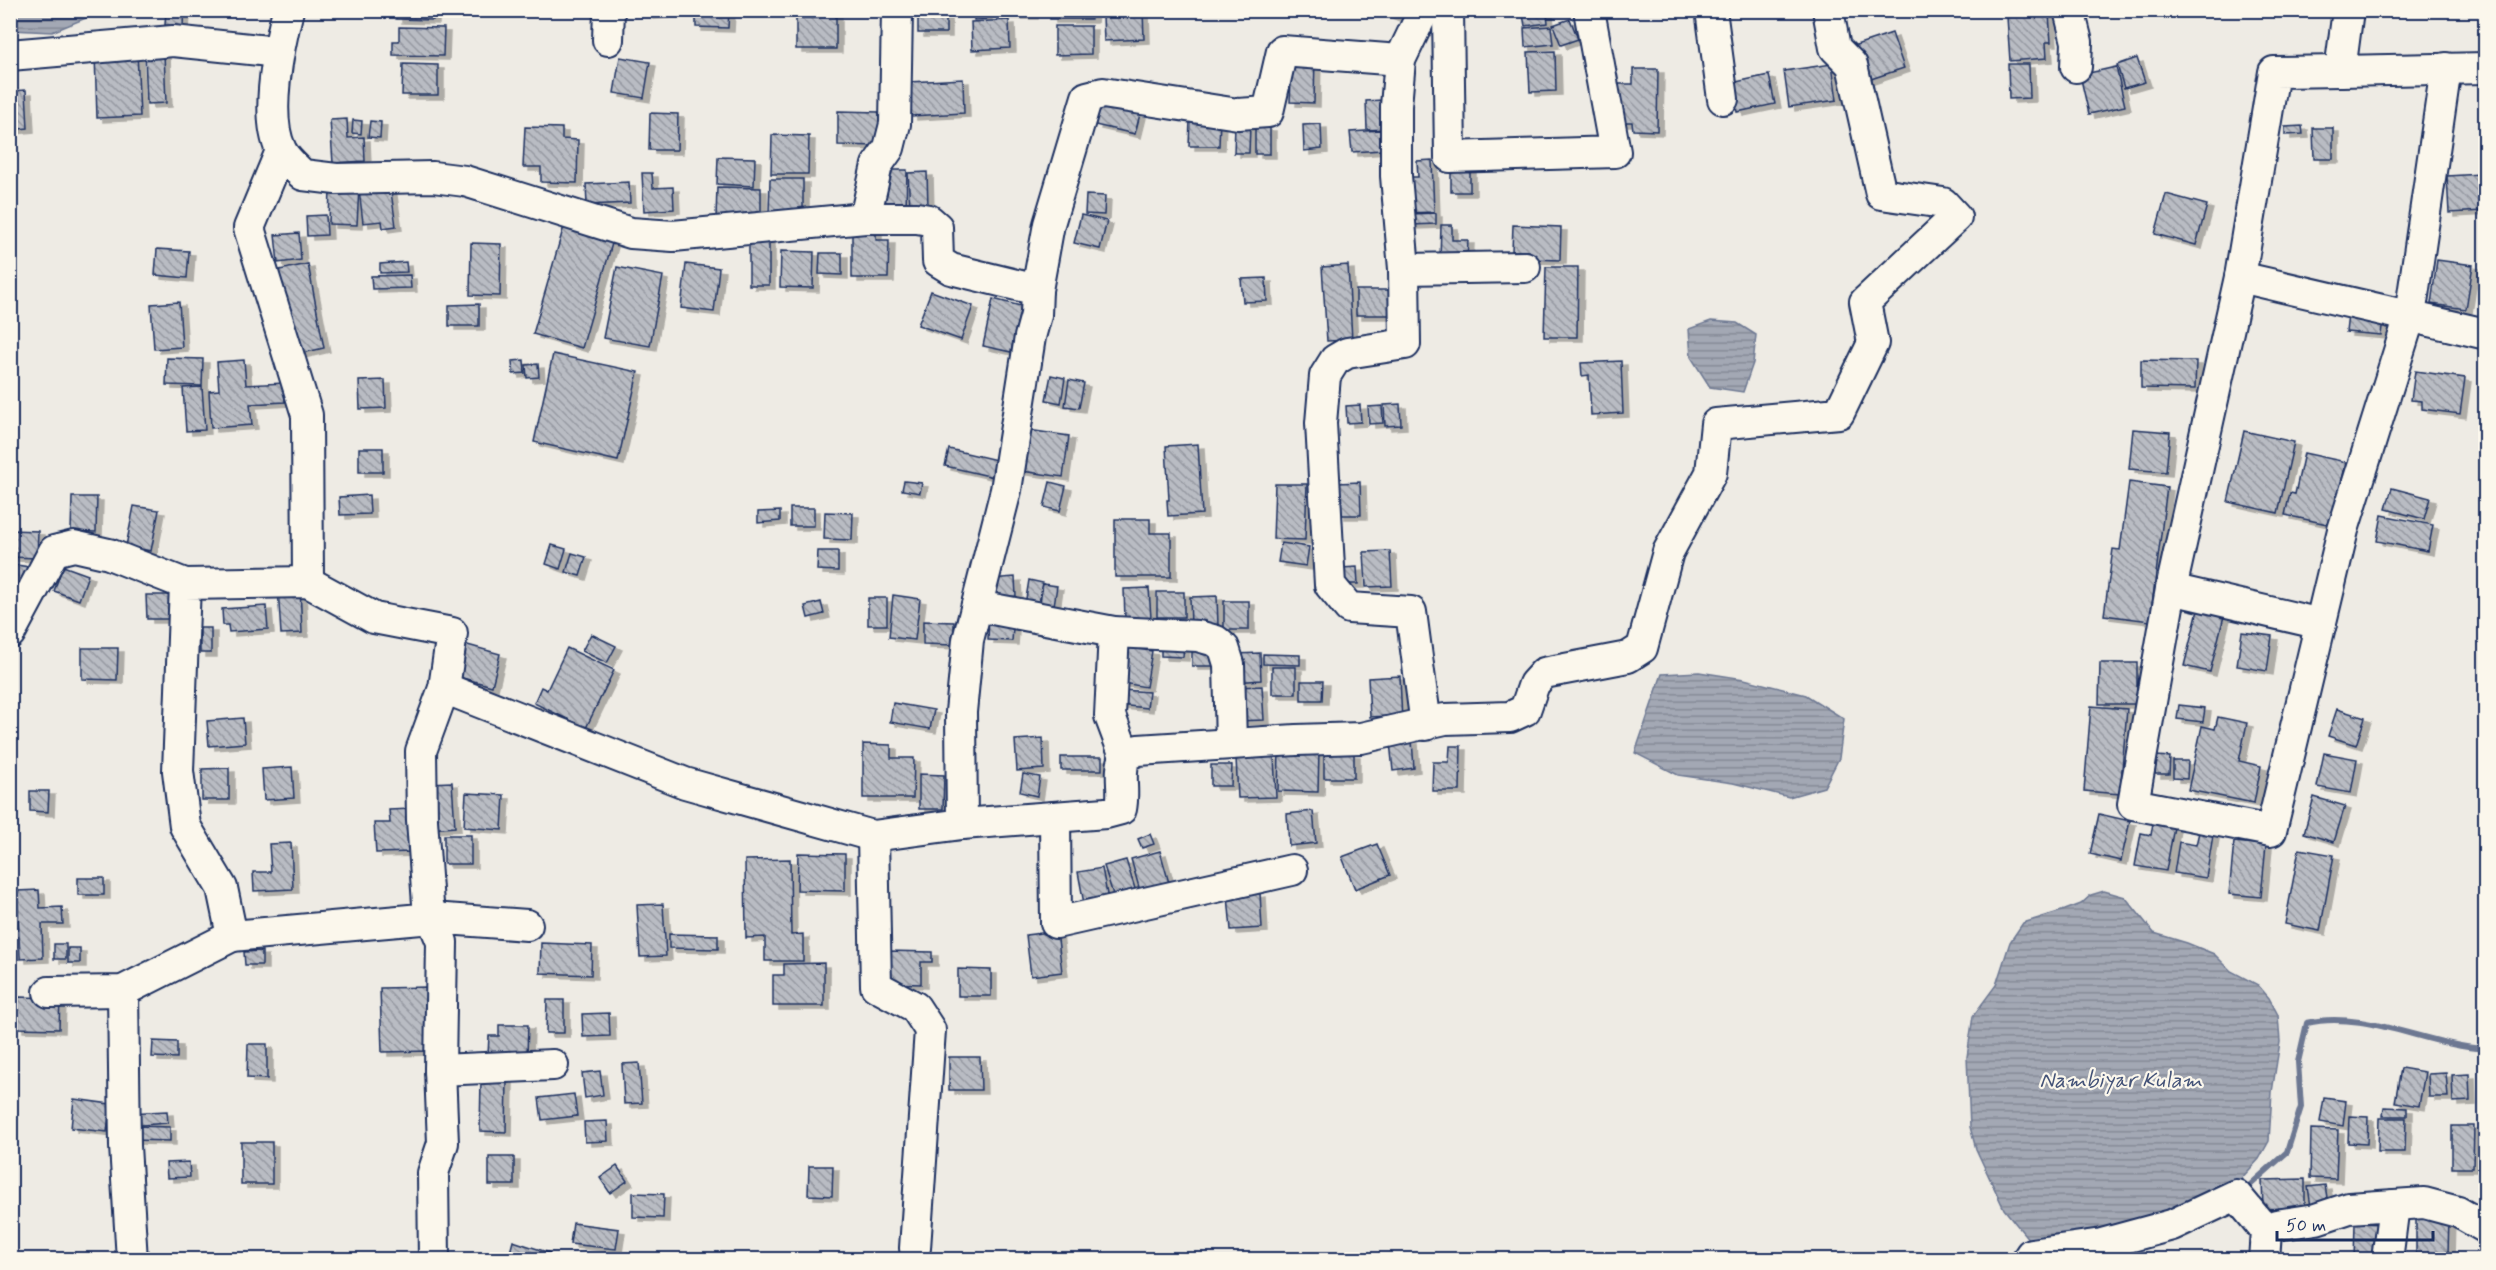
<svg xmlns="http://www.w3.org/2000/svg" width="2496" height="1270" viewBox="0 0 2496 1270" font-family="Mynerve,sans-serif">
<defs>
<pattern id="water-rules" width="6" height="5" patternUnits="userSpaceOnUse" patternTransform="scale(1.5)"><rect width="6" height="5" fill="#a3a8b4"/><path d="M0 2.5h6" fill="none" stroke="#848996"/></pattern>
<pattern id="building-back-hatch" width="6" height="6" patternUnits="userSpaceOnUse" patternTransform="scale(1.5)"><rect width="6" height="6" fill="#b9bcc3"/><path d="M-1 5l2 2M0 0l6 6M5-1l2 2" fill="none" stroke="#9699a2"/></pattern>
<filter id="shadow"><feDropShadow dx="6" dy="4" stdDeviation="0" flood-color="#0004"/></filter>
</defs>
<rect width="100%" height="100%" fill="#eeebe4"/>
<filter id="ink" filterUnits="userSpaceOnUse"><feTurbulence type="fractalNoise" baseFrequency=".0167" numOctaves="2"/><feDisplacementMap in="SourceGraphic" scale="12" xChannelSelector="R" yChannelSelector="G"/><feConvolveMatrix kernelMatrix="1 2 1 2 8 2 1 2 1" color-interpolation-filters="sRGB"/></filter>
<g filter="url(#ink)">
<!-- water -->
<g fill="url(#water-rules)" stroke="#6d7892" stroke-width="1.5">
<path d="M11 10H103V11L52 32 11 30Z"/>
<path d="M1711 321 1737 323 1756 335 1753 363 1743 392 1710 387 1691 357 1689 329Z"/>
<path d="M1699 672 1744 679 1806 695 1844 719 1839 758 1824 787 1789 797 1733 783 1678 775 1635 753 1662 674Z"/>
<path d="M2104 891 2125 897 2154 933 2187 943 2214 954 2231 971 2258 985 2269 998 2278 1015 2280 1042 2272 1092 2269 1141 2259 1159 2227 1194 2037 1250 2004 1209 1976 1149 1970 1127 1967 1057 1973 1016 1996 985 2010 942 2023 923 2065 910 2081 904 2091 895Z"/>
</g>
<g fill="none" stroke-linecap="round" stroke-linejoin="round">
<!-- stream -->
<path stroke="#6d7892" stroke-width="6" d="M2248 1187 2287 1152 2301 1107 2298 1062 2307 1023C2363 1009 2428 1046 2486 1049"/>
</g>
<!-- building -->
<g fill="url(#building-back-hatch)" stroke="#1b2f5e" stroke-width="1.5" filter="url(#shadow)">
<path d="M166 10H184L183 26 165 25Z"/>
<path d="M396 10H433V20L396 19Z"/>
<path d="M647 10H663V14L647 15Z"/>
<path d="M696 10H729L728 28 696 27Z"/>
<path d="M818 10H836V49H796V18H818Z"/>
<path d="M925 10H946V33H918V15H925Z"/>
<path d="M974 10H986V19L974 20Z"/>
<rect x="1003" y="10" width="29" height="5"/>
<path d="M1050 10H1092L1091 19H1050Z"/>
<path d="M1113 10H1143L1144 39 1104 41 1103 16H1114Z"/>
<path d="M1375 10H1396L1394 17Z"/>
<path d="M1547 12 1548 23 1525 26 1523 15Z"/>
<path d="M2049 14 2051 42H2046L2047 58 2010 61 2007 17Z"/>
<path d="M1570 19 1578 39 1561 45 1553 25Z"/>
<path d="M1009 20 1010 48 972 50 971 22Z"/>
<path d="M1055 26H1091V54L1055 55Z"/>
<path d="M1551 26 1553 44 1525 47 1524 28Z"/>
<path d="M399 27 444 28 443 56 393 55V41H399Z"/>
<path d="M1892 33 1904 68 1865 81 1853 46Z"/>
<path d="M1555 51 1556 91 1530 92 1528 52Z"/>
<path d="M137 52 140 116 97 118 95 54Z"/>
<path d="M164 53 166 103 147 104 145 54Z"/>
<path d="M1292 56 1315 57 1314 103 1290 102Z"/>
<path d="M620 57 650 62 644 98 614 93Z"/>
<path d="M2137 58 2145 82 2124 88 2117 65Z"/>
<path d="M403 64 438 65V95H402Z"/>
<path d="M1832 64 1837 100 1789 107 1784 71Z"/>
<path d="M2008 64H2029L2030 98 2009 99Z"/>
<path d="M2116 67 2125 106 2089 114 2080 75Z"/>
<path d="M1633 69H1658L1657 131 1633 130 1632 122H1616L1617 84H1633Z"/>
<path d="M1769 75 1775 104 1737 112 1731 83Z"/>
<path d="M963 79 964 113 911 116 909 82Z"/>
<path d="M26 90 28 128 10 130V91Z"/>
<path d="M1382 100 1384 129 1367 130 1366 101Z"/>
<path d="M1100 105 1140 114 1135 134 1095 125Z"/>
<path d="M838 111 879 112V146L838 145Z"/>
<path d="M650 113 678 114 677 150H649Z"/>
<path d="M347 119 348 138 364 137 365 161 333 163 330 120Z"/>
<path d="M353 120 362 121 361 134 352 133Z"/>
<path d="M1190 120H1220L1219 146H1189Z"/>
<path d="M370 121 381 122 380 138 368 137Z"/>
<path d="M1321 124 1322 149 1304 151 1303 125Z"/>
<path d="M1235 126H1250L1249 153H1234Z"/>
<path d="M2302 126 2303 134 2285 135V127Z"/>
<path d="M525 127 562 128V139L578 140 577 183 541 182V167H523Z"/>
<rect x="1255" y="127" width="15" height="27"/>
<path d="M2313 128H2333V159H2314Z"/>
<path d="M1381 130 1382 150 1352 152 1350 132Z"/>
<path d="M772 135 809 136 808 174H771Z"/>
<path d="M718 157 755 158 754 186 717 184Z"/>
<rect x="1451" y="159" width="19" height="33"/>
<path d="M1432 160 1434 212 1407 213 1405 177H1418L1417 161Z"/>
<path d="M880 170H907L906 210H880Z"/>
<path d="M927 172 928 207 910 208 908 173Z"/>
<path d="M642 173H652L653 188 673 187 674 209 644 211Z"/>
<path d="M2481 174 2483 211 2449 213 2447 176Z"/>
<path d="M770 179H803V213L769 212Z"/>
<path d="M629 182 630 203 587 205 586 184Z"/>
<path d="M390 185 396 226 383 228 382 221 363 223 359 189Z"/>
<path d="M330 187 359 188 357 225 329 224Z"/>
<path d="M717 187 761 188V218H716Z"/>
<path d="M2166 194 2207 205 2196 245 2155 234Z"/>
<path d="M1086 195 1105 196 1104 215 1085 214Z"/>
<path d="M1436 213V224L1411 225V214Z"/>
<path d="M326 215 327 235 307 236 306 216Z"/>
<path d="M1081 215 1107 221 1100 249 1074 243Z"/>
<path d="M1441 225H1452V240H1468L1467 261 1440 260Z"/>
<path d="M1513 225 1561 227 1560 260 1529 259V251H1512Z"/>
<path d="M564 226 613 240 582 348 533 334Z"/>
<path d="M852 229H876V240H889L888 278H852Z"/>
<path d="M299 233 301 260 278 263 275 235Z"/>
<rect x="749" y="239" width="20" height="46"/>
<path d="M471 243 501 244 500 296 470 295Z"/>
<path d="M157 249 189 251 187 278 155 275Z"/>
<path d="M781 251 814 252 813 288 780 287Z"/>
<path d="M820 253H842V275L819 274Z"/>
<path d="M2437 260 2473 265 2466 309 2431 304Z"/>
<path d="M406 262 407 272 380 273V264Z"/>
<path d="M308 264 324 348 298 354 270 272Z"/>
<path d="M686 264 719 268 714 312 681 308Z"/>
<path d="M1348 265 1352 340 1327 341 1322 267Z"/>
<path d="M617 267 663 276 650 346 603 338Z"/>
<path d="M1546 267H1578L1577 337H1544Z"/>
<path d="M410 275 411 288 372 289 371 276Z"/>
<path d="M1266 278 1267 301 1243 302 1241 279Z"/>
<rect x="1356" y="290" width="34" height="25"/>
<path d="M931 291 973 306 961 340 918 325Z"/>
<path d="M993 299 1021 306 1011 352 983 346Z"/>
<path d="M179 302 182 347 154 349 151 304Z"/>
<path d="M479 304V326H449V305Z"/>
<path d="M2348 315 2383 319 2381 335 2346 332Z"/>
<path d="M553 354 638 372 618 461 534 442Z"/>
<path d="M167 358 203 359 202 386 166 385Z"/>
<path d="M244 360 246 385 284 383 285 402 250 404 252 425 211 428 209 391 219 390 217 362Z"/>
<path d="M524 360 525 373 513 374 512 361Z"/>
<path d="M2141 360 2196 361 2195 389 2141 388Z"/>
<path d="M1621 361 1623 413 1591 415 1589 375 1582 376 1581 363Z"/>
<path d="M538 364 539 377 527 378 526 365Z"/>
<path d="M2415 371 2465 378 2460 414 2422 409V401L2411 400Z"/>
<path d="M1051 375 1065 378 1061 403 1046 400Z"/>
<path d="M385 380 386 408 360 409 359 381Z"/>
<path d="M1069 380 1084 383 1079 408 1065 406Z"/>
<path d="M202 387 205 430 186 431 183 388Z"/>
<path d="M1400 404 1401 425 1385 426 1384 405Z"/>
<path d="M1360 405 1361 422 1347 423 1346 406Z"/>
<path d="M1382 406 1383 423 1369 424 1368 407Z"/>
<path d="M1021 429 1069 436 1063 477 1015 470Z"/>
<path d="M2133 429 2170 432 2166 472 2129 469Z"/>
<path d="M2244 431 2294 442 2278 513 2228 502Z"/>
<path d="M1198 444 1202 514 1168 516 1167 500H1169L1166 446Z"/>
<rect x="359" y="448" width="24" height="24"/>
<path d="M949 449 1001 461 998 478 945 466Z"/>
<path d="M2304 453 2346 462 2332 525 2285 515 2290 493 2295 494Z"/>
<path d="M904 481 922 483 920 493 902 490Z"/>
<path d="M1050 482 1066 486 1060 511 1044 507Z"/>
<path d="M1360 482 1361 515H1339L1338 483Z"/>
<path d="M2129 482 2167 487 2150 621 2104 615 2113 549 2120 550Z"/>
<path d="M1275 484H1307L1305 540 1273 539Z"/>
<path d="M2392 488 2430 498 2424 519 2386 509Z"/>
<path d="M369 495 370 514 340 515 339 497Z"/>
<path d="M72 497H97L96 532 71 531Z"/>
<path d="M134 506 159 510 151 551 126 546Z"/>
<rect x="790" y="508" width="24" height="18"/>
<path d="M780 511V521L758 523V512Z"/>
<path d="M825 512 853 513 852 540 824 539Z"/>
<path d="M2382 515 2433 525 2428 551 2377 541Z"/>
<path d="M1115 519H1150V533H1171V577H1115Z"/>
<path d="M10 530 38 531 37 558 10 557Z"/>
<path d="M1281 543 1309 547 1306 566 1278 562Z"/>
<path d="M552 545 566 549 560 569 546 564Z"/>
<path d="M818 551H838V571L817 570Z"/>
<path d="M1390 551 1392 586 1366 587 1364 552Z"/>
<path d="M572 553 586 557 580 576 566 572Z"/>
<path d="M10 564 29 567 25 595 10 592Z"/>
<path d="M63 566 88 575 79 600 54 591Z"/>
<path d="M1357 567 1358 584H1342L1341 568Z"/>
<path d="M1015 577 1016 596 991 597 990 579Z"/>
<path d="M1029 580 1043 583 1038 608 1025 605Z"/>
<path d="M1043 584 1057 586 1053 612 1039 609Z"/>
<path d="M300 587 302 633 281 634 278 588Z"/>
<path d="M1149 588 1151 618 1125 619 1124 589Z"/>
<rect x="1157" y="592" width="27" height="25"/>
<path d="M146 595H177L178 619H147Z"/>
<path d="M893 595 920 599 915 640 889 637Z"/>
<path d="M1217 596 1218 625 1191 626 1190 597Z"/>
<rect x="868" y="598" width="19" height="27"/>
<rect x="1224" y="601" width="25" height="29"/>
<path d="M821 602 824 614 808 618 805 606Z"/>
<path d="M266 606 268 629 229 632 228 625H223L222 609Z"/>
<path d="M2199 606 2225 612 2210 672 2184 666Z"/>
<path d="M989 615 1014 616 1012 641 988 640Z"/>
<path d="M923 621 954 622V645L923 644Z"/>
<rect x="200" y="628" width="11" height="25"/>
<path d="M2242 632 2272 636 2267 671 2237 666Z"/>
<path d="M591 634 616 646 607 663 582 651Z"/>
<path d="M464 644 500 654 492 686 455 676Z"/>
<path d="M1161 644 1184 645 1183 657 1161 656Z"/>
<path d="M1115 646 1152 651 1146 687 1110 681Z"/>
<path d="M1192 646 1213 647V666H1192Z"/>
<path d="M82 648H118L117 680 82 679Z"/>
<path d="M567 648 614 670 586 728 534 703 541 687 547 690Z"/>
<path d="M1260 653 1261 680 1236 682 1235 654Z"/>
<path d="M1263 654 1300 655V665L1263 664Z"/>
<path d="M2100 663H2137V704H2099Z"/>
<rect x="1272" y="667" width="24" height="27"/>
<path d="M1400 676 1402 722 1386 723V716L1370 717 1368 678Z"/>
<path d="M1301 681H1323L1322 700H1301Z"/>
<path d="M1262 686 1264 720 1236 721 1235 687Z"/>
<path d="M1110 689 1149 692 1147 708 1109 704Z"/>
<path d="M893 703 934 710 930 729 890 722Z"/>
<path d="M2179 705 2205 708 2203 722 2177 719Z"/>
<path d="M2091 706 2127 709 2120 794 2084 791Z"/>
<path d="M2337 709 2365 718 2356 745 2328 736Z"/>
<path d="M2218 717 2247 723 2239 761 2261 766 2254 803 2188 790 2202 726 2215 729Z"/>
<path d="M243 718 245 743 209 746 207 721Z"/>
<path d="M1043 738 1044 769 1017 771 1015 740Z"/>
<path d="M1412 740 1414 768 1393 771 1390 742Z"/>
<path d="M863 744 891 745V758H914L913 798H863Z"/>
<path d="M1450 746H1461L1460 791H1432L1433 762H1449Z"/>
<path d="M1279 750 1319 751 1318 792 1278 791Z"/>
<path d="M1324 752 1354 753V778H1324Z"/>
<path d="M2324 753 2357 759 2351 793 2317 787Z"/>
<path d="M1274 756 1276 797 1238 798 1236 758Z"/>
<path d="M2156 756 2170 757 2169 774H2155Z"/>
<rect x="1061" y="757" width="41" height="13"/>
<path d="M2173 761H2188L2187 779 2173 778Z"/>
<path d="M1211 765H1232L1231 786H1211Z"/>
<path d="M292 767 294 798 264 800 262 769Z"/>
<path d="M229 768V800H202V769Z"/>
<path d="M919 774 944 775 943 809H919Z"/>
<path d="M1023 774 1040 777 1037 796 1020 792Z"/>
<path d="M452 782 455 827 430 829 428 783Z"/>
<path d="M30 791H49L48 812 30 811Z"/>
<path d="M466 793 504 795 502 830 464 827Z"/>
<path d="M2314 797 2345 806 2334 842 2304 833Z"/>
<path d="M411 809 413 852 376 853 374 823H390L389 810Z"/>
<path d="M1313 811 1316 843 1289 846 1287 814Z"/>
<path d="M2099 814 2130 821 2121 861 2090 854Z"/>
<path d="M2153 823 2174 827 2166 871 2135 866 2141 833 2151 835Z"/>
<path d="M2199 832 2213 835 2206 878 2174 873 2179 842 2196 845Z"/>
<path d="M1150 834 1154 844 1142 848 1138 839Z"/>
<rect x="444" y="835" width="27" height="29"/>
<path d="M2234 842 2266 845 2261 897 2229 894Z"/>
<path d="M291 843 293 889 254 891 253 872H271L269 844Z"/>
<path d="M1377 844 1390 875 1355 889 1342 857Z"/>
<path d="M2299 849 2334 855 2320 931 2285 924Z"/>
<path d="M1160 851 1171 890 1142 898 1131 859Z"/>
<path d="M798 853 845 854V891L797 890Z"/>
<path d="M790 859 791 935 803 934V961H765V937L746 938 745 860Z"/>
<path d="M1126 860 1137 895 1115 901 1104 866Z"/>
<path d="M1102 868 1109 905 1085 909 1078 872Z"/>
<rect x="78" y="878" width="26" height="17"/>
<path d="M39 890 40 908 62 907 63 924H42L43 958 20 959 17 891Z"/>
<path d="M1260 893 1262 928 1231 930 1228 896Z"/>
<path d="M663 904 666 956 640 957 637 905Z"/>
<path d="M1057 931 1062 972 1031 976 1026 935Z"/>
<path d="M669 934 718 935V949L669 948Z"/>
<path d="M541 943 592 945 591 975 540 973Z"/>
<rect x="54" y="944" width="12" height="15"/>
<rect x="68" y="948" width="12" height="15"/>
<path d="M262 951V965H245L244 952Z"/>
<path d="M887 951 932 952V962H921V984L887 983Z"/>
<path d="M824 963V1006H773V975H784V964Z"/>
<path d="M958 969 991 970V996H958Z"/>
<path d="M429 987 431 1051 382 1052 380 988Z"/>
<path d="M17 997 60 998 59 1029 17 1028Z"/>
<path d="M547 1000H564V1033H546Z"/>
<path d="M609 1013 610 1036 583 1037 582 1014Z"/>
<path d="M499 1025H528L527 1056 488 1055 489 1036H499Z"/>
<path d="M153 1041 177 1042V1058L152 1057Z"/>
<path d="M248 1044H267V1079L247 1078Z"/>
<path d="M949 1057H980L981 1090H949Z"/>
<path d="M639 1063 642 1103 624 1104 622 1064Z"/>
<path d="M2401 1068 2425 1072 2419 1106 2395 1102Z"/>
<path d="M600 1071 603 1095 585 1098 582 1073Z"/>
<path d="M2446 1073 2448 1097H2429L2428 1074Z"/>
<path d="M2469 1074 2470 1101 2453 1102 2452 1075Z"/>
<path d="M481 1080H507L506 1132 480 1131Z"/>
<path d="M574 1094 577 1116 542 1120 539 1098Z"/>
<path d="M2324 1098 2346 1101 2343 1126 2320 1122Z"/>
<path d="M74 1099 110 1104 107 1132 71 1128Z"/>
<path d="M2384 1107 2407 1108V1116H2383Z"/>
<path d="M167 1111 168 1123 129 1126 128 1113Z"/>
<path d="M2349 1116 2368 1117 2367 1144 2348 1143Z"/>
<path d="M2379 1118H2406L2405 1152H2378Z"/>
<path d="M607 1121 608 1141 585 1142 584 1122Z"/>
<path d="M133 1126 170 1127V1141L133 1140Z"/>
<path d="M2452 1126H2474L2473 1168H2452Z"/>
<path d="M2311 1129 2338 1130 2336 1179 2310 1178Z"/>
<rect x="241" y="1142" width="31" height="42"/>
<rect x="489" y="1157" width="25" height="28"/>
<path d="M189 1162 190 1177 167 1178 166 1163Z"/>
<path d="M617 1166 627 1181 610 1193 600 1178Z"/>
<path d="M809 1166H833L832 1196 808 1195Z"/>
<path d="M2305 1179V1207L2263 1209 2262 1180Z"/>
<path d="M2325 1185 2328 1204 2311 1207 2308 1187Z"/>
<path d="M633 1193 664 1194 663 1218 633 1217Z"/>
<path d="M2416 1217H2449L2448 1254H2416Z"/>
<path d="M573 1223 619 1229 616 1249 570 1244Z"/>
<path d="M2355 1223 2386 1224 2385 1260H2354Z"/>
<path d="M513 1241 550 1253 548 1260H508Z"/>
</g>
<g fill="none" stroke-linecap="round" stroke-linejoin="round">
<!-- minor casing -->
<g stroke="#1b2f5e" stroke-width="34">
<g id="minor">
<path d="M288 10C279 46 264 116 281 150 285 159 296 168 303 175L336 179 433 177 465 181 631 233 673 236 865 218H917L929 220 937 227 938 261 951 269 1037 290 1036 315 1030 337 1006 490 968 640 961 712 962 824 1106 813 1121 809C1125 789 1118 774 1125 756L1138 750 1296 740 1361 738 1445 719 1510 717 1525 710 1534 684 1544 673 1628 657 1642 648 1668 552 1711 473 1716 424 1839 413 1873 343 1865 302 1956 217 1943 203 1881 194 1852 65 1835 48 1828 10"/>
<path d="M1424 10 1400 60 1396 106V176L1404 269 1405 344 1347 353 1335 360 1325 376 1321 423 1330 585 1349 608 1411 612 1426 725"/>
<path d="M1448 10 1450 157 1615 152 1589 10"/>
<path d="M1711 10 1723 99"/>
<path d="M2069 10 2077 42 2076 67"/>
<path d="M608 40 609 10"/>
<path d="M10 55 173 41 278 52"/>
<path d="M2446 68 2410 316 2343 530 2271 831 2133 804 2171 589 2240 277 2486 334"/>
<path d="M2340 71 2486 68"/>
<path d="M281 151 249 228 307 415 308 582"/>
<path d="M865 218 877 165 889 148 895 124 897 10"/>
<path d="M1404 269 1525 267"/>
<path d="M2240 277 2274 72 2340 71 2348 10"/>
<path d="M1037 290 1049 224 1087 97 1103 93 1238 114 1268 112 1282 51 1400 60"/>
<path d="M2171 589 2321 624"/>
<path d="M977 606 1114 632 1198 636 1216 641 1224 648 1229 664 1231 744"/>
<path d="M1114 632 1110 716 1125 756"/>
<path d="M10 633 54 551 74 546 109 554 185 584 308 582 374 618 452 633 444 688 421 751 422 820 428 904 432 918 232 936 222 888 185 826 178 771 185 584"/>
<path d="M444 688 685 783 873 836 962 824"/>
<path d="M1055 817 1056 923 1292 870"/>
<path d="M873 836 876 986 915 1007 930 1030 915 1248"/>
<path d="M123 991 125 1146 132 1260"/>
<path d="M49 992 123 991 232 936"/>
<path d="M440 1070 553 1065"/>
<path d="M434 1260 433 1173 443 1143 440 1070 442 942 432 918 527 925"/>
<path d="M2027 1260 2031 1254 2102 1244 2172 1225 2236 1195 2266 1231"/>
<path d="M2264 1260 2266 1231 2276 1225 2316 1219 2349 1208 2424 1203 2458 1212 2486 1228"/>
<path d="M2387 1260 2394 1205"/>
</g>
</g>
<!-- minor -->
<use href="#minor" stroke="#fbf7ec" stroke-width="30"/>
</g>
</g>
<g text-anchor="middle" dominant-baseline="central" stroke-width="4.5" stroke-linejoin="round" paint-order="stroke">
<!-- water labels -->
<g font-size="22" font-style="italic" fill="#445378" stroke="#fbf7ec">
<text x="2121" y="1081">Nambiyar Kulam</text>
</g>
</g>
<!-- margin -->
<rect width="2496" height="1270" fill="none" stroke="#fbf7ec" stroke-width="36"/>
<rect x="18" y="18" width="2460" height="1234" fill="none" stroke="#1b2f5e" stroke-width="2" filter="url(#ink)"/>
<!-- scale -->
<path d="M2277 1231v9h156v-9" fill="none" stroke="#1b2f5e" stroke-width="3"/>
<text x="2286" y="1231" font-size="18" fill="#1b2f5e" stroke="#fbf7ec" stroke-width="4.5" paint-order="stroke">50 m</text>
</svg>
